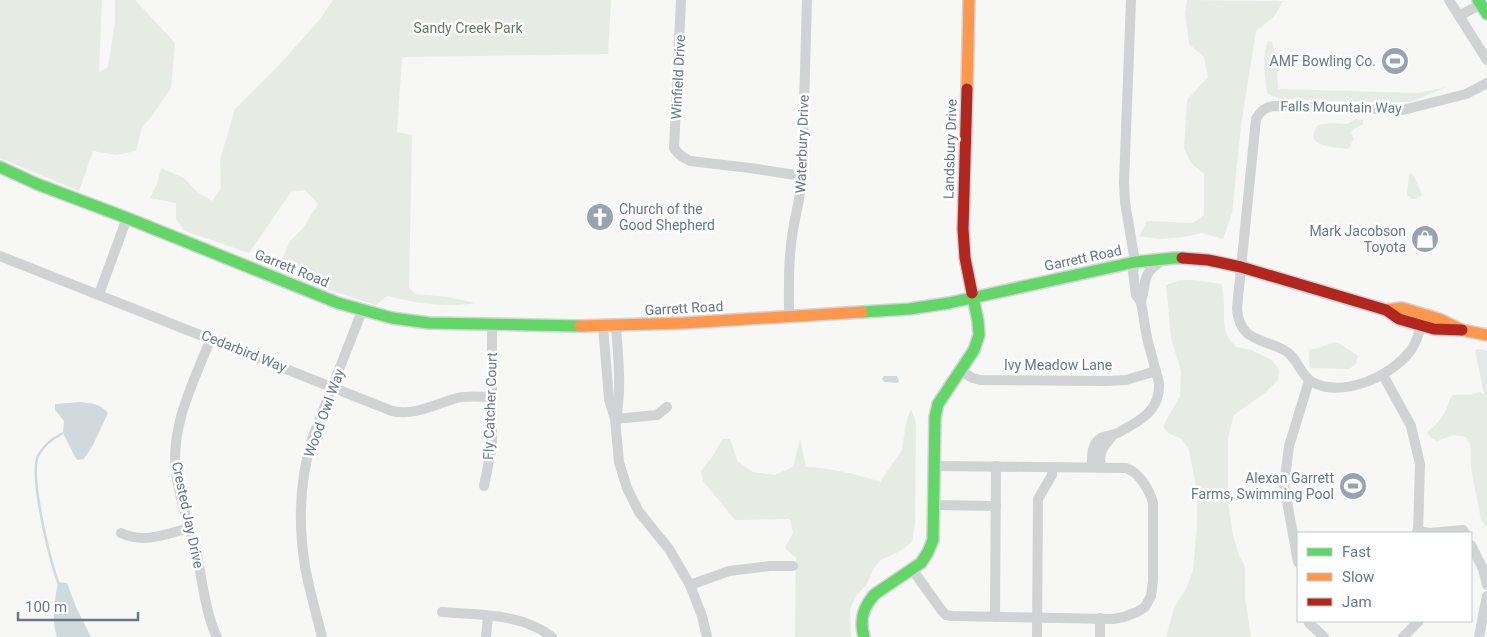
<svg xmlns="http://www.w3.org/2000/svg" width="1487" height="637" viewBox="0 0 1487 637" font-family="Roboto,sans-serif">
<rect width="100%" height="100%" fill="#f7f7f6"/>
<!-- built -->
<path fill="#e6e7e7" d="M1480 349 1487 351V409L1475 350Z"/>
<!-- green -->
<g fill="#e6ebe4">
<path d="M0 0H102L99 72 108 67 115 23V0H135L175 43 171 88 152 116 142 127 136 151 116 155 93 151 79 191 0 158Z"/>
<path d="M333 0H611L608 54 402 57 397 132 412 135 409 288 416 294 448 297 475 303C445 308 416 303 387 296L376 305 326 289 279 267 290 241 303 228 318 204 305 190 291 192 249 253 185 231 176 219V203L150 198 157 184 161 168 184 178 197 192 212 201 221 188 220 160 235 109 282 62 320 19Z"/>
<path d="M1187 0 1283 1 1274 17 1256 31 1241 126 1232 213 1223 239 1202 233 1184 237 1161 239 1139 236 1147 221 1193 223 1204 215V174L1191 163 1184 148 1187 100 1208 77 1204 57 1189 44 1185 13Z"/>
<path d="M1268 41 1272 42 1276 55 1278 87 1279 89 1417 93 1447 87 1411 102H1365L1281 99 1272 96 1267 93C1265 77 1261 56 1268 41Z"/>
<path d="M1357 119 1363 120V124L1353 130 1351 133 1354 138 1349 148 1347 149C1334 147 1302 147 1318 125L1331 123 1347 124Z"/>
<path d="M1411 173 1414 176 1422 195 1416 199H1412L1407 195 1409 175Z"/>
<path d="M1182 280H1195L1221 284C1227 300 1221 321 1227 335 1229 339 1233 344 1236 347L1251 350 1272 360 1279 370 1278 380 1266 392 1234 415 1228 437V503L1233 535 1239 556 1245 566V597L1251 637H1166L1174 608 1186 589 1193 571 1197 525V492L1189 450 1182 439 1168 433 1163 426 1180 396 1181 371 1171 338 1166 285Z"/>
<path d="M1335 342C1340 343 1352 352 1358 356L1356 364 1349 369 1312 368 1309 365V350L1321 347Z"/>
<path d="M1479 392 1487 395V527L1481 520 1471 467 1470 444 1466 437 1454 435 1437 441 1431 438 1427 432C1435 426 1442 419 1446 410 1449 404 1448 400 1453 395H1471Z"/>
<path d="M911 409 916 423 915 524 912 542 900 551 881 560 874 568 866 586 857 594 850 609 851 637H795L796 558 785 548 793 533 790 519 735 520 703 481 701 471 713 456 722 439H730L738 462 753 472 775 475 793 467 800 439 806 467C831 468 857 474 880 482L902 450 906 423Z"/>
</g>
<!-- water -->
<g fill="#d1d9dc">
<path d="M884 376H897L899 381 897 383 884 382 882 379Z"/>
<path d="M81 402C91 403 101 404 108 413L93 445 84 459 78 460 75 457 63 433 64 421 55 410V404Z"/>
<path d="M1352 472H1356L1361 483 1355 490 1356 497 1352 499 1350 497V493L1346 489V487L1352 479Z"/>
<path d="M58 582 67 583 76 607 91 637H57C51 620 55 599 58 582Z"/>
</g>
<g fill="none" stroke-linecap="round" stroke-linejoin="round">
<!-- stream -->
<path stroke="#d1d9dc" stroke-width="2.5" d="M58 582C50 560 29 476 38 456 43 446 53 438 63 433"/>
<!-- fast casing -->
<g stroke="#d2d4d6" stroke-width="14">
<g id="fast">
<path d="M1478 0 1487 14"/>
<path d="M0 167 37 184 127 218 338 303 392 318 429 323 580 326"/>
<path d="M862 312 909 309 949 303 1135 262 1174 258H1182"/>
<path d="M864 637C859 620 863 607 875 594L921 563 928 552 933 540 935 417 938 404 974 350 979 335 978 321 972 293"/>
</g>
</g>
<!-- slow casing -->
<g stroke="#d2d4d6" stroke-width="14">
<g id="slow">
<path d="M967 89 969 0"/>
<path d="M1386 310 1402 308 1439 319 1462 330 1487 335"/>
<path d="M580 326 684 323 862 312"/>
</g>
</g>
<!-- jam casing -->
<g stroke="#d2d4d6" stroke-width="14">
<g id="jam">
<path d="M967 89 963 229 965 258 972 293"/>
<path d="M1182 258 1208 260 1241 267 1386 310 1399 319 1434 329 1462 330"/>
</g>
</g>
<!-- street -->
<g stroke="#d1d2d3" stroke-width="10">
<path d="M681 0 674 148C679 155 683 158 690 161L750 168 802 176"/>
<path d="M1449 0 1487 60"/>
<path d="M1459 16 1481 4"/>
<path d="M0 256 392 411C415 416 435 404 457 398 468 395 481 397 492 397"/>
<path d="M99 294 127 218"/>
<path d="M1141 302C1148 277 1140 276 1164 259"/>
<path d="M789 316C789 288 788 259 793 230 796 212 801 195 802 176L807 0"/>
<path d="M1421 325C1419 334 1416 343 1411 350 1391 377 1343 398 1312 382 1300 375 1297 356 1284 350 1261 338 1239 341 1237 308L1256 119C1260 111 1265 107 1274 106L1403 110 1466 94 1487 83"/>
<path d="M603 326 609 399 615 419 619 462 627 488 639 512 669 549 690 585 702 616 707 637"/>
<path d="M211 338C194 381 170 426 176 473 180 501 190 528 197 555 202 580 206 615 217 637"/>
<path d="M960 371 973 378 980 380 1106 381 1126 380 1156 371"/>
<path d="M1383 375 1411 426 1420 464 1418 533"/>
<path d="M616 418C622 388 618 357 616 326"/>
<path d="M615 419 657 415 667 407"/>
<path d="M1092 467C1092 457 1091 444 1101 438 1104 436 1109 436 1112 435 1119 433 1124 429 1130 426 1148 416 1160 405 1159 383L1147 338 1141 302 1136 295 1133 272 1135 262 1125 202 1124 183 1131 0"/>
<path d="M1100 467C1100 462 1100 455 1102 450 1104 445 1109 441 1112 436"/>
<path d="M484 486 492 446V325"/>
<path d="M934 505 996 506"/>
<path d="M1417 531 1430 533 1463 530 1465 533"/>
<path d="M121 533C144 544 166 534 189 528"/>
<path d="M1471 545 1483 569 1487 585"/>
<path d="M1298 562 1284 485 1289 446 1309 381"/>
<path d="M912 569 942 611 946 615 952 616 1113 619 1124 617 1137 612 1145 607 1151 596 1153 581V503C1150 491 1139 472 1126 468L934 466"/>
<path d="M690 585 729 571 770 566H793"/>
<path d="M442 612C478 615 522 613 552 637"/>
<path d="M995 617 996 466"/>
<path d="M1309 621V623L1324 637"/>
<path d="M322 637C316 613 309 589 305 566 298 523 300 477 313 436L362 311"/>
<path d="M486 637 488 616"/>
<path d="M1037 637 1038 499 1052 475V467"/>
<path d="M1100 637V618"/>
<path d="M1403 637 1419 621"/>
<path d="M1479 637 1487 596"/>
</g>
<!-- fast -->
<use href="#fast" stroke="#63d668" stroke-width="11"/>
<!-- slow -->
<use href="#slow" stroke="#ff974d" stroke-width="11"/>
<!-- jam -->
<use href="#jam" stroke="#b3261e" stroke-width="11"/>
</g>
<!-- icons -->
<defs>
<g id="stadium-disc" transform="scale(1.4375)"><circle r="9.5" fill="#97a4af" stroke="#fff"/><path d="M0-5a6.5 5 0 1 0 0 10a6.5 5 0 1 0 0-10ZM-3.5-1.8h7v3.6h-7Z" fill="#fff"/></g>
<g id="church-disc" transform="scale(1.4375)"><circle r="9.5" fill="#97a4af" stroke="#fff"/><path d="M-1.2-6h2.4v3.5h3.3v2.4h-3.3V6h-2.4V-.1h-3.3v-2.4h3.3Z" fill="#fff"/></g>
<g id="shop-disc" transform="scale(1.4375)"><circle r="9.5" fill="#97a4af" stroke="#fff"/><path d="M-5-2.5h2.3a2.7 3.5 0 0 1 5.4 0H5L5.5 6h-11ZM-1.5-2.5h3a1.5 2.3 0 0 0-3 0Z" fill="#fff"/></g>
</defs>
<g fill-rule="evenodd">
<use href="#stadium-disc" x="1395" y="61"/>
<use href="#church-disc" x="600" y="217"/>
<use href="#shop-disc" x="1425" y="239"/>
<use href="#stadium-disc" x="1353" y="486"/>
</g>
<g text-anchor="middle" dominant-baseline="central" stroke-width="5" stroke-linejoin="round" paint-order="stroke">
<!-- park labels -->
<g font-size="14" fill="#657a60" stroke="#fff">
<text x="468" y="28">Sandy Creek Park</text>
</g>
<!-- poi labels -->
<g font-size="14" fill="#647889" stroke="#fff" text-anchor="end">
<text x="1376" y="61">AMF Bowling Co.</text>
<text x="619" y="209" text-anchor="start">Church of the<tspan x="619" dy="16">Good Shepherd</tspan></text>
<text x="1406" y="231">Mark Jacobson<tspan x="1406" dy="16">Toyota</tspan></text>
<text x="1334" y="478">Alexan Garrett<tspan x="1334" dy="16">Farms, Swimming Pool</tspan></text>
</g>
<!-- street labels -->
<g font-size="14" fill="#647889" stroke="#fff">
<text transform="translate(678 77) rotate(-87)">Winfield Drive</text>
<text transform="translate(1341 107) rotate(1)">Falls Mountain Way</text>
<text transform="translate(802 144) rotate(-88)">Waterbury Drive</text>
<text transform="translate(950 149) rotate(-88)">Landsbury Drive</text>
<text transform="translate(1083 258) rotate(-12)">Garrett Road</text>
<text transform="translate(292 268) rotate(22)">Garrett Road</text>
<text transform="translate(684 308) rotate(-3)">Garrett Road</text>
<text transform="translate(244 351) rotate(22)">Cedarbird Way</text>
<text x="1058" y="365">Ivy Meadow Lane</text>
<text transform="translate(490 406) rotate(-88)">Fly Catcher Court</text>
<text transform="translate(324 413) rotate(-70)">Wood Owl Way</text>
<text transform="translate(188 515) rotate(78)">Crested Jay Drive</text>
</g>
</g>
<!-- legend -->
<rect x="1297" y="532" width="175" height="90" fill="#ffffff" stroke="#c1c9d0"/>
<rect x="1307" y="548" width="25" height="8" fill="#63d668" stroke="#c1c9d0"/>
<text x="1342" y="557" font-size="15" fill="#647889">Fast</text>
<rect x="1307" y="573" width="25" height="8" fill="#ff974d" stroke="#c1c9d0"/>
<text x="1342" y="582" font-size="15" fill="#647889">Slow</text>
<rect x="1307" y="598" width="25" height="8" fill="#b3261e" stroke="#c1c9d0"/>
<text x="1342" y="607" font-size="15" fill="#647889">Jam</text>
<!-- scale -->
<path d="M18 612v8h120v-8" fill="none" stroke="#647889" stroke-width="2.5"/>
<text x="25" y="612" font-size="15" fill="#647889" stroke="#ffffff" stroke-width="4" paint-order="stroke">100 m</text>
</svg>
